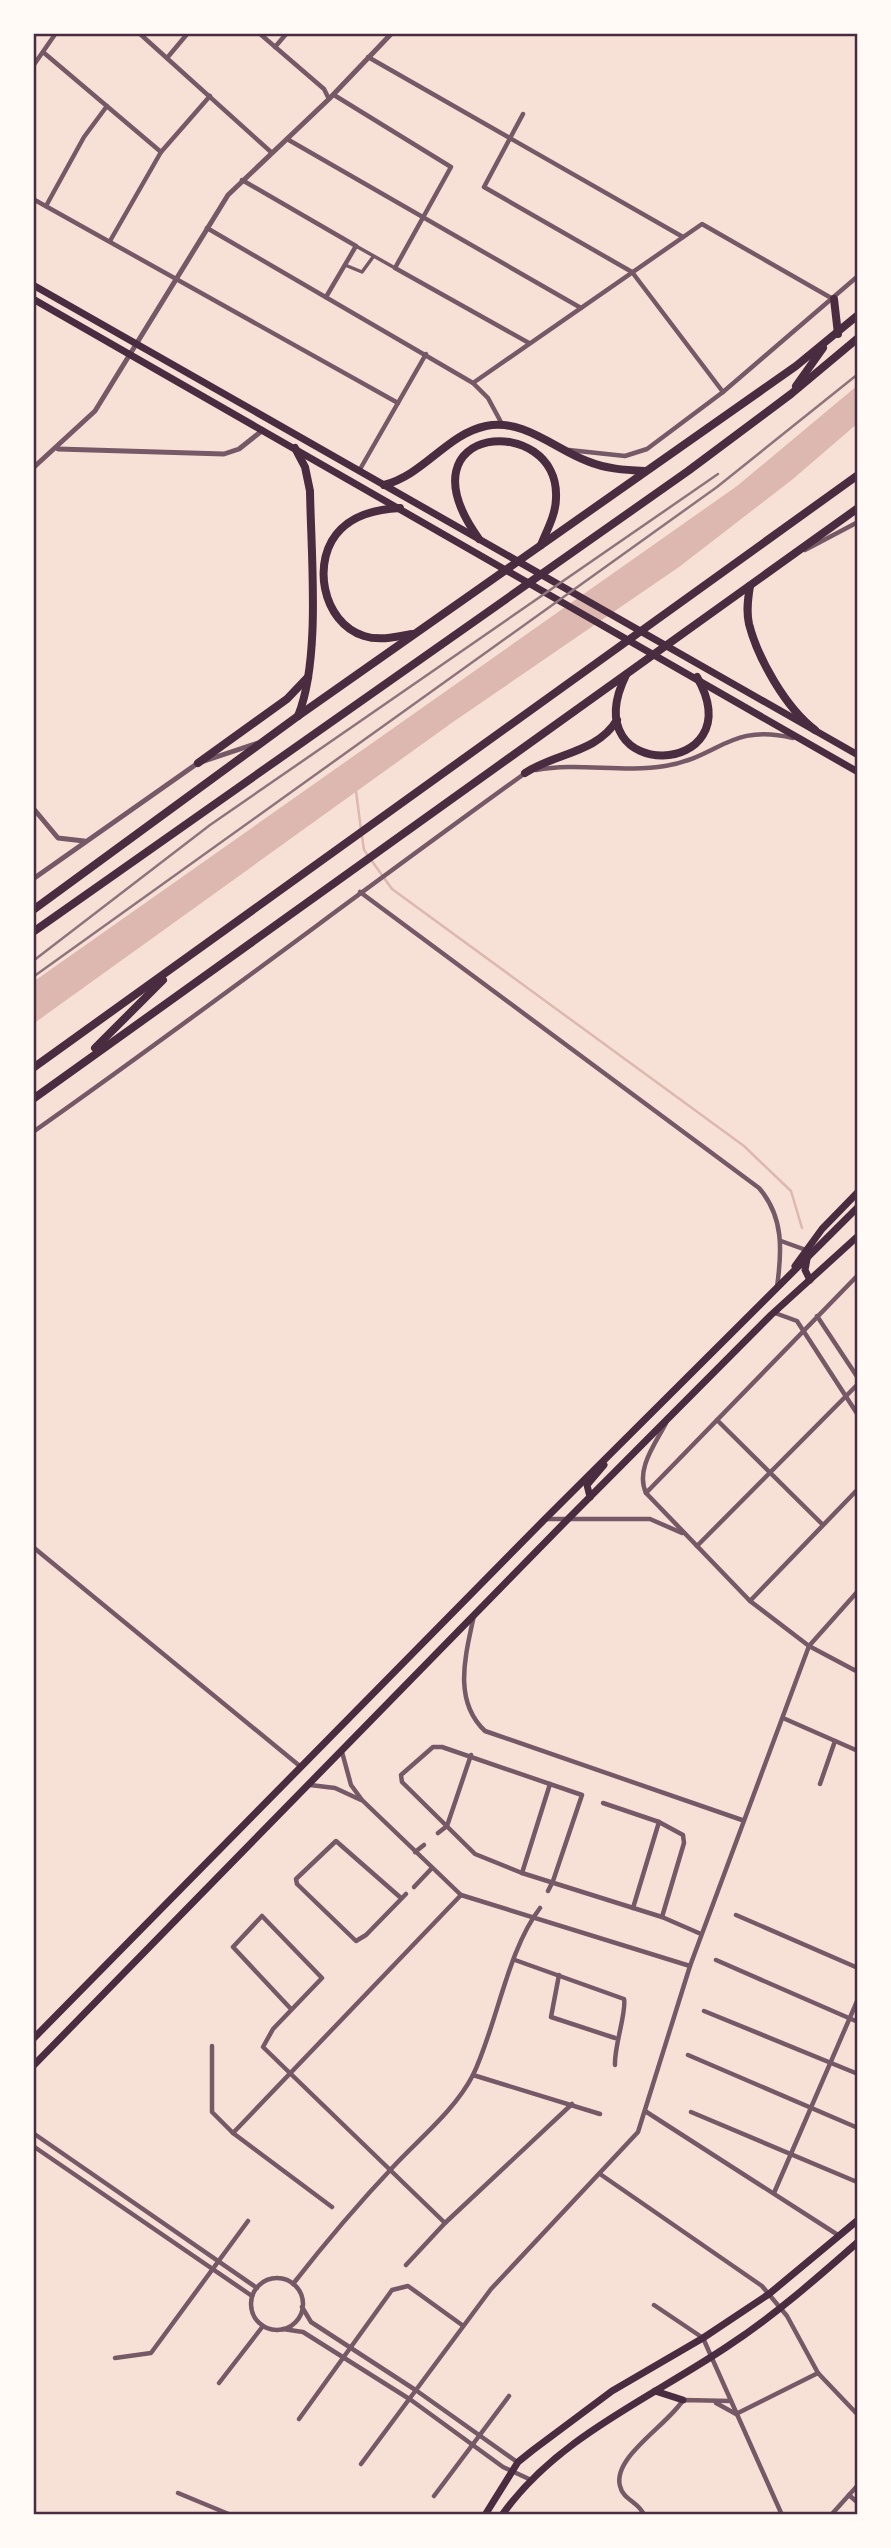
<svg xmlns="http://www.w3.org/2000/svg" width="891" height="2548" viewBox="0 0 891 2548" font-family="'Nunito Sans',sans-serif">
<rect width="100%" height="100%" fill="#f7e1d7"/>
<!-- water -->
<path fill="#dcb8b0" d="M858 385V423L793 479 679 567 453 722 33 1024V982L737 486Z"/>
<g fill="none" stroke-linecap="round" stroke-linejoin="round">
<!-- stream -->
<g stroke="#dcb8b0" stroke-width="2.5">
<path d="M356 791 361 830"/>
<path d="M362 836 364 850 392 889 744 1146 791 1191 802 1228"/>
</g>
<!-- pedestrian -->
<g stroke="#755966" stroke-width="3.5">
<path d="M356 246 395 268"/>
<path d="M345 265 362 272 373 257"/>
</g>
<!-- minor -->
<g stroke="#755966" stroke-width="4.5">
<path d="M139 33 271 152"/>
<path d="M259 33 324 89 329 99"/>
<path d="M275 47 287 33"/>
<path d="M43 52 161 152"/>
<path d="M368 57 683 237"/>
<path d="M167 58 188 33"/>
<path d="M33 66 56 33"/>
<path d="M334 95 451 167 395 268 529 343"/>
<path d="M523 114 484 187 632 272 723 392"/>
<path d="M287 139 581 308"/>
<path d="M242 180 356 246 326 297"/>
<path d="M33 199 398 403"/>
<path d="M46 206 84 137 107 106"/>
<path d="M207 228 473 383 488 398 502 424"/>
<path d="M110 241 161 152 210 96"/>
<path d="M473 383 702 224 833 299"/>
<path d="M569 450 625 456 647 449 723 392 858 276"/>
<path d="M359 471 426 354"/>
<path d="M805 550 858 522"/>
<path d="M536 770C578 762 622 773 665 766 720 757 729 723 793 738"/>
<path d="M360 892 759 1188C784 1217 782 1251 777 1287"/>
<path d="M33 1132C199 1015 360 892 524 774"/>
<path d="M781 1241 806 1250"/>
<path d="M775 1313 797 1321 858 1415"/>
<path d="M817 1316 858 1378"/>
<path d="M717 1420 822 1524"/>
<path d="M666 1423C656 1443 635 1469 646 1493L750 1601 809 1646 858 1672"/>
<path d="M646 1493 858 1275"/>
<path d="M547 1519H650L682 1533"/>
<path d="M697 1546 858 1384"/>
<path d="M33 1547 301 1767"/>
<path d="M750 1601 858 1489"/>
<path d="M474 1615C466 1654 452 1700 485 1731L742 1820"/>
<path d="M783 1718 858 1751"/>
<path d="M342 1752 351 1785 362 1800 461 1895 690 1966"/>
<path d="M820 1784 835 1741"/>
<path d="M310 1785 335 1788 361 1800"/>
<path d="M603 1803 659 1822 683 1835 684 1843 662 1917"/>
<path d="M438 1833 447 1826 471 1755"/>
<path d="M415 1852 424 1845"/>
<path d="M522 1873 550 1784"/>
<path d="M414 1887 432 1868"/>
<path d="M548 1891 553 1881 582 1795 442 1747H433L401 1775 402 1782 475 1854 522 1873 662 1917 701 1934"/>
<path d="M401 1898 336 1841 296 1879 297 1884 356 1941 366 1935 406 1894"/>
<path d="M633 1908 659 1822"/>
<path d="M736 1915 858 1968"/>
<path d="M515 1960 624 1999C627 2011 614 2046 615 2065"/>
<path d="M716 1960 858 2022"/>
<path d="M559 1975 551 2017 615 2038"/>
<path d="M291 2009 233 1947 262 1916 322 1978 273 2029 263 2047 445 2223"/>
<path d="M704 2011 858 2074"/>
<path d="M212 2046V2112L233 2133"/>
<path d="M688 2055 858 2128"/>
<path d="M473 2075 600 2114"/>
<path d="M645 2111 838 2235"/>
<path d="M691 2112 857 2182"/>
<path d="M33 2133 257 2288"/>
<path d="M33 2146 252 2296"/>
<path d="M600 2174 762 2286 787 2316 818 2373 858 2415"/>
<path d="M774 2193 858 1999"/>
<path d="M332 2207 233 2133 461 1895"/>
<path d="M406 2265 445 2223 572 2104"/>
<circle cx="277" cy="2304" r="26"/>
<path d="M293 2284C325 2243 357 2205 393 2167 420 2138 455 2110 473 2075 497 2025 507 1951 540 1908"/>
<path d="M654 2305 703 2338 782 2515"/>
<path d="M302 2307 311 2322 417 2391 517 2462"/>
<path d="M283 2329 303 2332 411 2400 503 2467 529 2479"/>
<path d="M115 2358 151 2353 248 2221"/>
<path d="M219 2383 263 2326"/>
<path d="M716 2403 736 2414 818 2373"/>
<path d="M299 2419 392 2290 408 2286 462 2325"/>
<path d="M361 2464 491 2289 638 2132 690 1966 809 1646 858 1591"/>
<path d="M178 2493 231 2515"/>
<path d="M849 2495 858 2503"/>
<path d="M434 2496 509 2396"/>
<path d="M644 2515C639 2502 623 2500 620 2486 612 2457 669 2424 683 2400L731 2401"/>
<path d="M831 2515 858 2485"/>
</g>
<!-- tertiary -->
<g stroke="#755966" stroke-width="5">
<path d="M58 449 224 454 239 449 263 430"/>
<path d="M33 468 95 411 228 195 329 99 392 33"/>
<path d="M33 808 58 838 84 841"/>
<path d="M33 879 198 763 258 743"/>
</g>
<!-- primary -->
<g stroke="#4a2c40" stroke-width="7">
<path d="M33 285 858 755"/>
<path d="M33 299 858 772"/>
<path d="M807 1259 805 1270 810 1280"/>
<path d="M795 1266 822 1229 858 1192"/>
<path d="M590 1497 587 1485 604 1465"/>
<path d="M33 2039 545 1519 858 1207"/>
<path d="M33 2066 568 1519 771 1315 858 1236"/>
<path d="M655 2391 683 2400"/>
<path d="M485 2515 518 2462 533 2450 612 2391 703 2338 769 2294 858 2220"/>
<path d="M502 2515C557 2437 651 2398 728 2346 775 2315 816 2279 858 2242"/>
</g>
<!-- trunk -->
<g stroke="#4a2c40" stroke-width="8">
<path d="M834 299 838 334"/>
<path d="M796 386 823 348"/>
<path d="M295 448 305 467 310 491C311 555 321 659 298 716"/>
<path d="M384 485C424 475 447 434 486 426 523 418 555 449 587 461 606 469 625 470 645 471"/>
<path d="M400 508C379 509 357 513 341 529 310 559 322 623 364 636 379 641 396 637 412 634"/>
<path d="M479 539C395 422 560 412 556 498 556 514 547 530 541 545"/>
<path d="M750 586C748 598 746 611 749 624 758 659 786 708 815 730"/>
<path d="M626 675C572 785 755 779 697 677"/>
<path d="M198 763 287 699 308 677"/>
<path d="M525 773C555 753 597 753 617 720"/>
<path d="M33 910 298 716 796 366 858 315"/>
<path d="M33 932 688 471 791 394 858 338"/>
<path d="M95 1048 163 980"/>
<path d="M33 1068 858 475"/>
<path d="M33 1099 858 508"/>
</g>
<!-- rail -->
<g stroke="#8f747c" stroke-width="2.5">
<path d="M33 961 210 825 718 474"/>
<path d="M33 977 717 487 858 374"/>
</g>
</g>
<!-- border -->
<rect width="891" height="2548" fill="none" stroke="#fffaf5" stroke-width="70"/>
<rect x="35" y="35" width="821" height="2478" fill="none" stroke="#4a2c40" stroke-width="2.5"/>
</svg>
